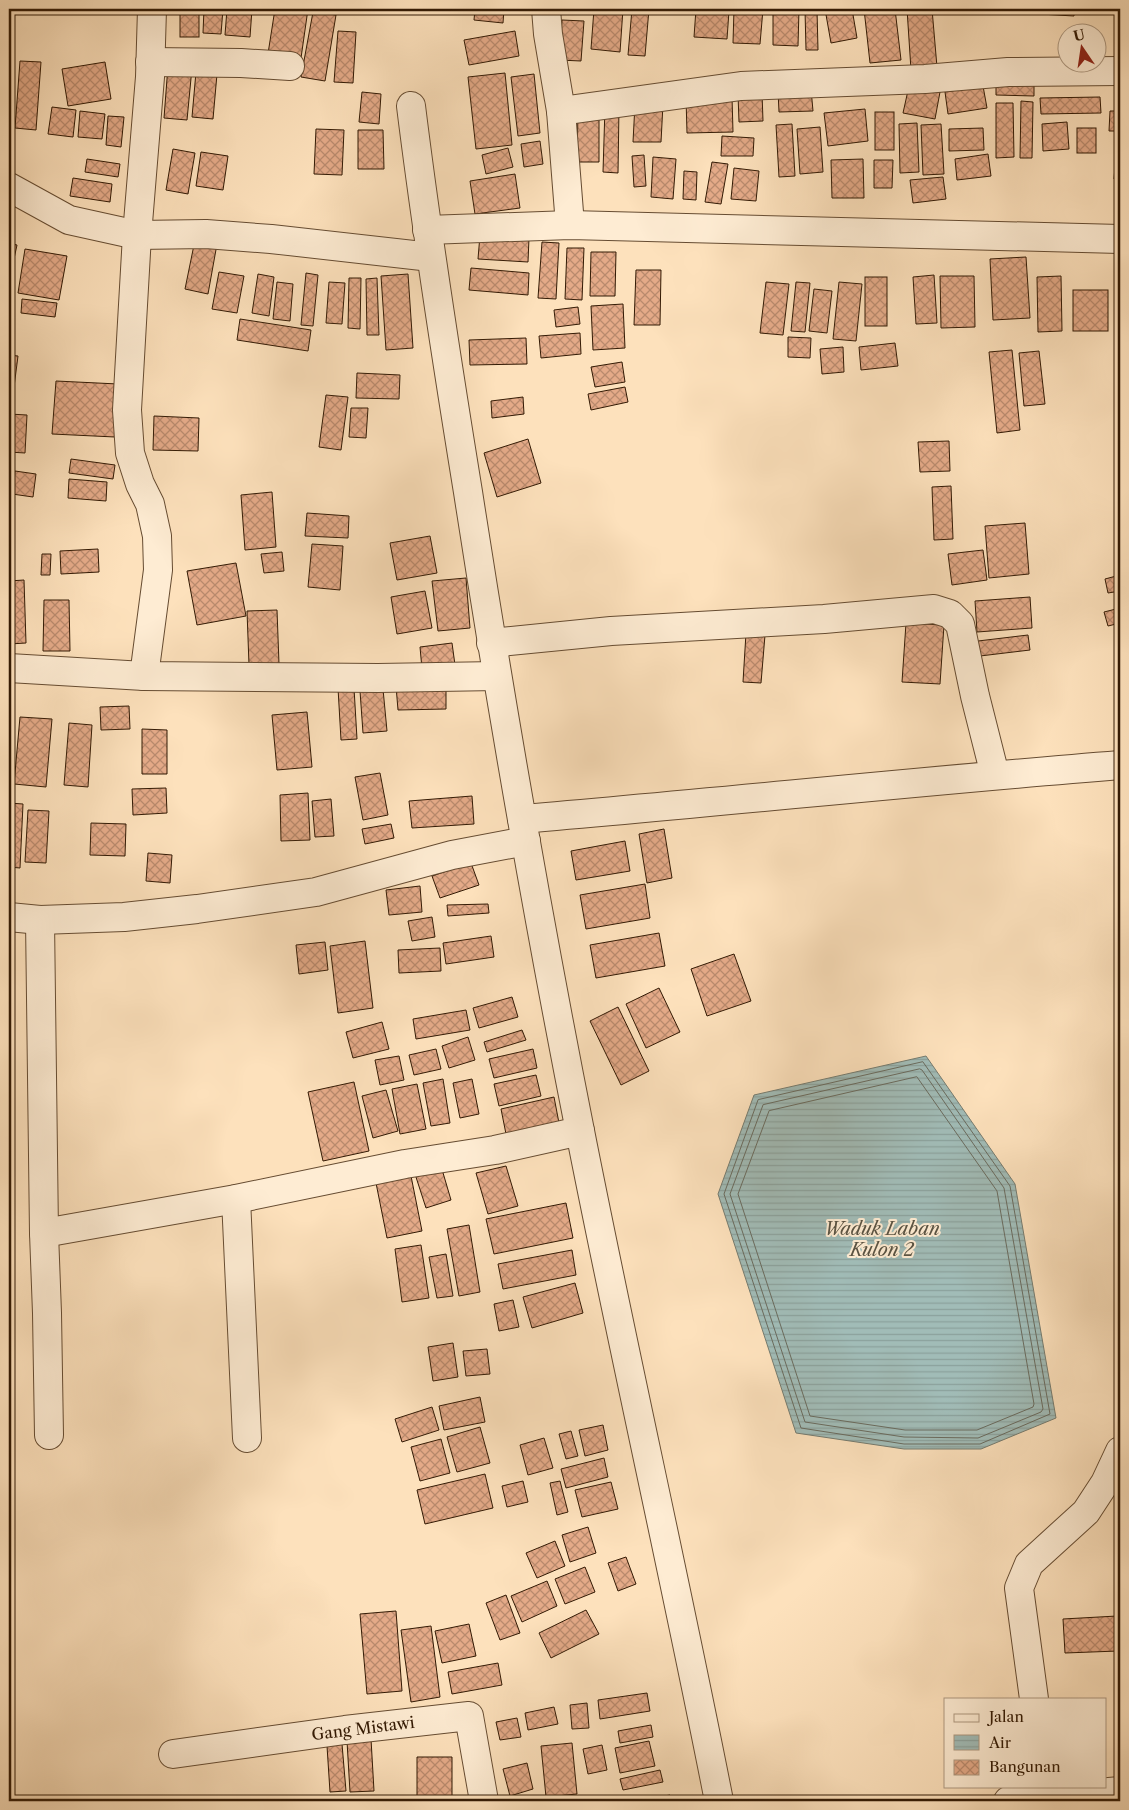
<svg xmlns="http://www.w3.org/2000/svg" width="1129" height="1810" viewBox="0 0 1129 1810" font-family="'Libre Caslon Text',serif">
<defs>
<pattern id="water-rules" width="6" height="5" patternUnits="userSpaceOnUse" patternTransform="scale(1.25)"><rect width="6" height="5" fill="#a1bcb7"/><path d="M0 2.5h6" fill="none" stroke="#8ba19c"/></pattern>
<pattern id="building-cross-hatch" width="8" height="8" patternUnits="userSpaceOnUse" patternTransform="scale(1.25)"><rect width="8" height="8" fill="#e4aa88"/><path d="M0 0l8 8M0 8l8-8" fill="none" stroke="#b98a6d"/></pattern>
</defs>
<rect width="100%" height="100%" fill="#fde1bc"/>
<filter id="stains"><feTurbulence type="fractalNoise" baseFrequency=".004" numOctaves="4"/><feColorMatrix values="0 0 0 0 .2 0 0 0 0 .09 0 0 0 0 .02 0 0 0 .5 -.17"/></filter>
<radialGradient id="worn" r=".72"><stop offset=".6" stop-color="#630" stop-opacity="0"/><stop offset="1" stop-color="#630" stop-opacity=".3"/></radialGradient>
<!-- water -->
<path fill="url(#water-rules)" stroke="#757b6f" d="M926 1056 1015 1184 1056 1418 981 1449H904L796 1433 718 1194 754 1095Z"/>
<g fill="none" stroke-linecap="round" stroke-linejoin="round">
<!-- shore -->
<g stroke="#6a6b5e" stroke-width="1">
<path d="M923 1062 1010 1186 1050 1414 980 1444H904L801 1428 724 1194 758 1100Z"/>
<path d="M920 1069 922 1070 1004 1188 1043 1409 1041 1412 978 1438 904 1437 805 1422 730 1194 763 1105Z"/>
<path d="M917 1077 997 1191 1034 1404 1033 1407 977 1430H905L810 1416 738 1194 769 1111Z"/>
</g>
</g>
<!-- building -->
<g fill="url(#building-cross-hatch)" stroke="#331a04">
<rect x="180" y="9" width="19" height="28"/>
<path d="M204 9H223L221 34 203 33Z"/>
<path d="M227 9H252L250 37 225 35Z"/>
<path d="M275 9H308L300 65 267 60Z"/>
<path d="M475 9H504L503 23 474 20Z"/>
<path d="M594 9H623L620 52 591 49Z"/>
<path d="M632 9H649L645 56 628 55Z"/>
<path d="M696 9 729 11 727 39 694 37Z"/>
<path d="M734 9H763L760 44 733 43Z"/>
<path d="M773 9H799L798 46 773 45Z"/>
<path d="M825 9H852L857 38 831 43Z"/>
<path d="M864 9H895L901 60 870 63Z"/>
<path d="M907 9H932L937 67 911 70Z"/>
<path d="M1023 9H1074V16L1023 13Z"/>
<path d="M805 10H817L818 50H806Z"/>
<path d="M313 12 336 15 325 81 301 77Z"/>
<path d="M562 20 584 21 581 61 559 60Z"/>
<path d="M338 31 356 32 353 83 334 82Z"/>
<path d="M515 31 519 56 469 65 464 40Z"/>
<path d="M20 61 41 62 36 130 15 128Z"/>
<path d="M105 62 111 99 68 106 62 69Z"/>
<path d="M168 66 192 68 187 120 164 118Z"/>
<path d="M196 72 217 74 213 119 192 117Z"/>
<path d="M505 73 512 145 476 149 468 77Z"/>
<path d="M534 74 540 133 518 136 511 77Z"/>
<path d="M996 83H1034V96L996 95Z"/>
<path d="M909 86 940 92 935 119 903 113Z"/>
<path d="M983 86 987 108 948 114 945 92Z"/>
<path d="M811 89 813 111 779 112 778 91Z"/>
<path d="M362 92 381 94 379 124 359 122Z"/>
<path d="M762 93 763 121 739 122 738 94Z"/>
<path d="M732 97 733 132 687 133 686 98Z"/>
<path d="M1100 97 1101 113 1041 114 1040 98Z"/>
<path d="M1021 101 1033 102 1032 158H1020Z"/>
<path d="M996 103H1013L1014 157 996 158Z"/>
<path d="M635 104H663L661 142H633Z"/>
<path d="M52 107 76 110 73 137 48 134Z"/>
<path d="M605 107H619L618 173 603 172Z"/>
<path d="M865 109 868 141 828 146 824 113Z"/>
<path d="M80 111 105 114 102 139 78 137Z"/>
<path d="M578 111H599V162H577Z"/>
<path d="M1110 111H1120V131H1109Z"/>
<rect x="875" y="112" width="19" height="38"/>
<path d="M108 116 124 117 121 147 106 145Z"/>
<path d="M1067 122 1069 149 1043 151 1042 124Z"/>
<path d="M917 123 919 172 900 173 899 124Z"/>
<path d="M792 124 795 176 779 177 776 125Z"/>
<path d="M941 124 944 174 923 175 921 125Z"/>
<path d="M820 127 823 172 800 174 797 129Z"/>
<path d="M983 128 984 150 949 151V129Z"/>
<rect x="1077" y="128" width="19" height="25"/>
<path d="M316 129 344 130 342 175 314 174Z"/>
<path d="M358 130H383L384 169H358Z"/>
<path d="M722 136 754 138 753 156H721Z"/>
<path d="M540 141 543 164 524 167 521 144Z"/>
<path d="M1117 142 1120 143V179H1114Z"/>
<path d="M508 148 513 167 486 174 482 155Z"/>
<path d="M173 149 195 153 188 194 166 190Z"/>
<path d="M201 152 228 156 223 190 196 186Z"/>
<path d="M988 154 991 176 957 180 955 159Z"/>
<path d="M644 155 646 186 634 187 632 156Z"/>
<path d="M653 157 676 159 673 199 651 197Z"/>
<path d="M87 159 120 164 118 177 85 172Z"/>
<path d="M863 159 864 198H832L831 160Z"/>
<path d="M874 160H893L892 188H874Z"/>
<path d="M712 162 728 164 721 204 705 202Z"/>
<path d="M734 168 759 171 756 201 731 199Z"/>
<path d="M684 171 697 172 696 200 683 199Z"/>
<path d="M515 174 520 208 475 214 470 181Z"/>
<path d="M943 177 946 199 913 203 910 180Z"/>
<path d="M73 178 112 184 110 202 70 196Z"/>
<path d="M480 235 529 238 528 262 478 259Z"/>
<path d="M195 240 217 244 208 294 185 289Z"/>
<path d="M542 242 559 243 556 299 538 298Z"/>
<path d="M9 243 17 245 9 282Z"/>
<path d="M567 248H584L582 300 565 299Z"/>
<path d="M25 249 67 256 59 300 18 293Z"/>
<path d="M591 252H616L615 296H590Z"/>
<path d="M1026 257 1030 318 993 320 990 259Z"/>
<path d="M471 268 529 273 528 295 469 290Z"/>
<path d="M636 270H661L660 325H634Z"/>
<path d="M219 272 244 276 237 313 212 309Z"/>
<path d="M306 273 318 275 313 326 301 325Z"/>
<path d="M258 274 274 277 269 316 252 313Z"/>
<path d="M408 274 413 348 386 350 381 276Z"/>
<path d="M934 275 937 323 916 324 913 277Z"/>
<path d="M940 276H974L975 327 941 328Z"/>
<path d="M1061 276 1062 331 1038 332 1037 277Z"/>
<rect x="865" y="277" width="22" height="49"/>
<path d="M349 278H361L360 329 348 328Z"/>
<path d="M377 278 379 335H367L366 279Z"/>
<path d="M277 282 293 284 290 321 273 319Z"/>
<path d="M329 282 345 283 342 324 326 323Z"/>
<path d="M766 282 789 284 783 335 760 333Z"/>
<path d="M796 282 810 283 805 332 791 331Z"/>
<path d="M839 282 862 284 856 341 833 339Z"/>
<path d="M814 289 832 291 827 333 809 331Z"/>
<rect x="1073" y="290" width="35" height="41"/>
<path d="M22 299 57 303 55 317 21 313Z"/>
<path d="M623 304 625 348 593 350 591 306Z"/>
<path d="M578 307 580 324 556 327 554 310Z"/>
<path d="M240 319 311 330 308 351 237 340Z"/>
<path d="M580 333 581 354 541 358 539 336Z"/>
<path d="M788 337 811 338 810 358 788 357Z"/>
<path d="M526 338 527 364 470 365 469 340Z"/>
<path d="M895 343 898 366 861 370 859 347Z"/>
<path d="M843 347 844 372 822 374 820 349Z"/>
<path d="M1012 350 1020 430 997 433 989 352Z"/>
<path d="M1039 351 1045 404 1024 406 1019 353Z"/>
<path d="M9 355 18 356 14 387 9 386Z"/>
<path d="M622 362 625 382 595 387 591 367Z"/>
<path d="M357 373 400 375 399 399 356 398Z"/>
<path d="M56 381 118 384 115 437 52 434Z"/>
<path d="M625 387 628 402 591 410 588 394Z"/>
<path d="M326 395 348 397 341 450 319 447Z"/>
<path d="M523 397 524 414 492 418 491 401Z"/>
<path d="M351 408H368L366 438 349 437Z"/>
<path d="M9 414 27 415 25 453 9 452Z"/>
<path d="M154 416 199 418 198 451 153 450Z"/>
<path d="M528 439 541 483 497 497 484 453Z"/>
<path d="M949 441 950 471 920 472 918 442Z"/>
<path d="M71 459 115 465 113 479 69 473Z"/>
<path d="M15 471 36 474 33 497 12 494Z"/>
<path d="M69 479 107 482 106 501 68 498Z"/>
<path d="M951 486 953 539 934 540 932 487Z"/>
<path d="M272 492 276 547 245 550 241 495Z"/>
<path d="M307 513 349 516 348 538 305 536Z"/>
<path d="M1025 523 1029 574 989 578 985 526Z"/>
<path d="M430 536 437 573 397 580 390 543Z"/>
<path d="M312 544 343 546 340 590 308 587Z"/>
<path d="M98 549 99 572 61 574 60 551Z"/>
<path d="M983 550 987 580 952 585 948 554Z"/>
<path d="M282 552 284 571 264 573 261 554Z"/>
<path d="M42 554H51L50 575H41Z"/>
<path d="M236 563 246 616 197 625 187 571Z"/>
<path d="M1120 575V591L1108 593 1105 579Z"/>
<path d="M466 578 470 628 438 631 432 581Z"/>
<path d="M24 580 26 643 9 644V581Z"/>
<path d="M425 591 432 628 397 634 391 597Z"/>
<path d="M1030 597 1032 628 977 632 975 601Z"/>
<path d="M44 600H69L70 651H43Z"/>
<path d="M1120 608V623L1108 626 1104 612Z"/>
<path d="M277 610 279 664 249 665 247 611Z"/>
<path d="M906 623 944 625 940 684 902 682Z"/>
<path d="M746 633 765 635 761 683 743 682Z"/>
<path d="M1028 635 1030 650 980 656 978 641Z"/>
<path d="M452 643 455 665 422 669 420 647Z"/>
<path d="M446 684V709L398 710 396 686Z"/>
<path d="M338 688H354L357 739 341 740Z"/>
<path d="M383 689 387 731 363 733 360 691Z"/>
<path d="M129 706 130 729 101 730 100 707Z"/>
<path d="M307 712 312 767 277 770 272 715Z"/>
<path d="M20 717 52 719 46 787 14 784Z"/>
<path d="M69 723 92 725 88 787 64 785Z"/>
<path d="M142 729 167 730V774H142Z"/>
<path d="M380 773 388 815 363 820 355 777Z"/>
<path d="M166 788 167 813 133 815 132 789Z"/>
<path d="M308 793 310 840 281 841 280 795Z"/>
<path d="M472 796 474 824 412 828 409 801Z"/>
<path d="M331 799 334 836 315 837 312 801Z"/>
<path d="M9 803 23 804 20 868 9 867Z"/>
<path d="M28 810 49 811 46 863 25 862Z"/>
<path d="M91 823 126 824 125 856 90 855Z"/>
<path d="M391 824 394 838 365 844 362 829Z"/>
<path d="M664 829 672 878 647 883 639 834Z"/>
<path d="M625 841 630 871 576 880 571 851Z"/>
<path d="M148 853 172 855 170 883 146 881Z"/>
<path d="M471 863 479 885 440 898 432 876Z"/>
<path d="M645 884 650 918 586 929 580 895Z"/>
<path d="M420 886 422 912 389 915 386 890Z"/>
<path d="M488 904 489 913 448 916 447 905Z"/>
<path d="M432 917 435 937 412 941 408 921Z"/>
<path d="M659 933 665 966 596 978 590 945Z"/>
<path d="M491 936 494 957 446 964 443 943Z"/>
<path d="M365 941 373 1008 338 1013 330 946Z"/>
<path d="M325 942 328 970 299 974 296 945Z"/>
<path d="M440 948 441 971 399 973 398 950Z"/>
<path d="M734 954 751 1001 707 1016 691 969Z"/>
<path d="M659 988 680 1032 646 1048 626 1004Z"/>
<path d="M512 997 518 1017 479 1028 473 1008Z"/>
<path d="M618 1007 649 1071 621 1085 590 1021Z"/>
<path d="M466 1010 470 1030 416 1039 413 1019Z"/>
<path d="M382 1022 389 1049 353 1058 346 1032Z"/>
<path d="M522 1030 526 1040 487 1052 484 1042Z"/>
<path d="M468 1037 475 1060 449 1068 442 1046Z"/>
<path d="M436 1049 441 1069 414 1075 409 1055Z"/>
<path d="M533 1049 537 1068 494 1078 489 1059Z"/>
<path d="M399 1056 404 1080 380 1085 375 1060Z"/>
<path d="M536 1075 541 1096 499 1106 494 1084Z"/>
<path d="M443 1079 450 1123 431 1126 423 1083Z"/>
<path d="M472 1079 479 1114 460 1118 453 1083Z"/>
<path d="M354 1082 369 1151 323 1161 308 1092Z"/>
<path d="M417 1084 426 1129 400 1134 392 1089Z"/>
<path d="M386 1090 398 1131 373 1138 362 1096Z"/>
<path d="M554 1097 559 1123 506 1134 501 1109Z"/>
<path d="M441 1166 451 1200 426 1208 415 1174Z"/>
<path d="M506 1166 518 1206 488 1214 476 1173Z"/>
<path d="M411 1176 422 1231 387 1238 376 1183Z"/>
<path d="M566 1203 573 1238 494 1254 486 1219Z"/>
<path d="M469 1225 480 1292 459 1296 447 1229Z"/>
<path d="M421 1245 429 1298 402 1302 395 1249Z"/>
<path d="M572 1250 576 1275 503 1289 498 1264Z"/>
<path d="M446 1254 453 1296 437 1298 429 1257Z"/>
<path d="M575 1283 583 1313 532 1328 523 1297Z"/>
<path d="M513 1300 519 1327 499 1331 494 1304Z"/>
<path d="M453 1343 458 1377 433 1381 428 1347Z"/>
<path d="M487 1349 490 1374 466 1376 463 1351Z"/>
<path d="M480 1397 485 1422 444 1430 439 1406Z"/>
<path d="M432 1407 439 1430 402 1442 395 1419Z"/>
<path d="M603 1425 608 1450 585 1456 579 1430Z"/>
<path d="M480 1427 490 1463 457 1472 447 1437Z"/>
<path d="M571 1431 578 1456 566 1459 559 1434Z"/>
<path d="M544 1438 553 1468 528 1475 520 1445Z"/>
<path d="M441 1439 450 1473 420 1481 411 1447Z"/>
<path d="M604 1458 608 1477 566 1488 561 1469Z"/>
<path d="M485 1474 493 1508 425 1524 417 1490Z"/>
<path d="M523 1481 528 1502 507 1507 502 1486Z"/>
<path d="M560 1481 568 1512 557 1515 550 1483Z"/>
<path d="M611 1482 618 1509 582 1517 575 1490Z"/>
<path d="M588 1527 596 1553 570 1562 562 1535Z"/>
<path d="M555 1541 565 1566 537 1578 526 1553Z"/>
<path d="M626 1557 636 1584 618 1591 608 1563Z"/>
<path d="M585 1567 595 1592 565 1604 555 1579Z"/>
<path d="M547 1581 557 1606 522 1622 511 1596Z"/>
<path d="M506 1595 520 1633 500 1640 486 1603Z"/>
<path d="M586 1610 599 1634 551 1658 539 1633Z"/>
<path d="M396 1611 402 1691 367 1694 360 1614Z"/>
<path d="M1117 1616 1118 1651 1065 1653 1063 1619Z"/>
<path d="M469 1624 476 1656 442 1663 435 1631Z"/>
<path d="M431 1626 440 1697 411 1702 401 1630Z"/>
<path d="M498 1663 502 1685 452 1694 448 1672Z"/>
<path d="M647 1693 650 1711 600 1719 598 1700Z"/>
<path d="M587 1703 589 1728 572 1729 570 1705Z"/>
<path d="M554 1707 558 1724 528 1730 525 1713Z"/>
<path d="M517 1718 521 1737 500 1740 496 1722Z"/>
<path d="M651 1725 653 1737 620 1743 618 1731Z"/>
<path d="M371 1739 374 1791 350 1792 347 1741Z"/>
<path d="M649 1741 655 1766 620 1773 615 1748Z"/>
<path d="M572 1743 577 1794 546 1797 541 1746Z"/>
<path d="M342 1744 346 1791 330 1792 327 1746Z"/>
<path d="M602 1745 607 1770 588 1774 583 1749Z"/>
<path d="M417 1757H452V1799L417 1800Z"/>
<path d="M527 1763 533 1789 510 1796 503 1769Z"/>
<path d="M660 1770 663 1782 623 1790 620 1779Z"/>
<path d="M670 1795 671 1801H634Z"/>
</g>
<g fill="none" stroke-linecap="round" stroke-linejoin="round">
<!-- minor casing -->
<g stroke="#664c32" stroke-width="30">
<g id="minor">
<path d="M546 9 548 34 561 111 570 225"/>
<path d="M150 62 241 63 290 66"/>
<path d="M411 106C427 235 447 363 468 492 501 705 538 919 580 1131 624 1355 675 1577 719 1801"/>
<path d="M561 111 741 86 925 79 1008 72 1120 71"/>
<path d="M9 187 69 220 137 235 206 234 271 239 431 257"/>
<path d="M427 230 570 225 1120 239"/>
<path d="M491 643 611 631 824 619 934 609 950 614 960 624 975 696 995 775"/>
<path d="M9 668 144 676 378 678 497 676"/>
<path d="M144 676 158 570 157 536 150 504 140 484 130 453 127 410 137 235 150 77 152 9"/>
<path d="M522 819C722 802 921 781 1120 765"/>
<path d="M9 917 40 920 124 917 197 909 316 892 452 855 526 841"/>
<path d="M40 920 44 1233 47 1313 49 1435"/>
<path d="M236 1199 247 1438"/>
<path d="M44 1233 236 1199 405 1164 495 1150 580 1131"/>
<path d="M1034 1699 1019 1588 1029 1564 1086 1512 1105 1483 1120 1451"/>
<path d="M173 1754 345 1730 469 1716 484 1801"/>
<path d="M1008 1801 1120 1791"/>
</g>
</g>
<!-- minor -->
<use href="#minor" stroke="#feecd3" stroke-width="28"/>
</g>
<g text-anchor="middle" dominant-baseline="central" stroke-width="4" stroke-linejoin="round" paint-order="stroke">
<!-- street labels -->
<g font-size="16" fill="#331a04" stroke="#feecd3">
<text transform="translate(363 1728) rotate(-7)">Gang Mistawi</text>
</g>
<!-- water labels -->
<g font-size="18" font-style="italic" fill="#5a5343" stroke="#feecd3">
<text x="882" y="1229">Waduk Laban<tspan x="882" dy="21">Kulon 2</tspan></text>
</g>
</g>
<!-- margin -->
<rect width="1129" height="1810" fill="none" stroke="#fde1bc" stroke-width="30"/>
<rect x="10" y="10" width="1109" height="1790" fill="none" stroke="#331a04" stroke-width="2.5"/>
<rect x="15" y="15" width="1099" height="1780" fill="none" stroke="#331a04"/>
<!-- legend -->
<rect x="944" y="1698" width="162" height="90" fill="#feecd3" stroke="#ad9880"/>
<rect x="954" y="1714" width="25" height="8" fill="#feecd3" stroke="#ad9880"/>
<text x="989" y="1722" font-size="15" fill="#331a04">Jalan</text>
<rect x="954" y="1735" width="25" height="15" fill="url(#water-rules)" stroke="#ad9880"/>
<text x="989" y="1748" font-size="15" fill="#331a04">Air</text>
<rect x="954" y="1760" width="25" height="15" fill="url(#building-cross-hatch)" stroke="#ad9880"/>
<text x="989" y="1772" font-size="15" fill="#331a04">Bangunan</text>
<!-- north arrow -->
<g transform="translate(1082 48) rotate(347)"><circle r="24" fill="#feecd3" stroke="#ad9880"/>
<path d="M0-4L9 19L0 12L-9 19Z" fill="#8f2418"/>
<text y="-8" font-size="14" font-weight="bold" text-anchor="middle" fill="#331a04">U</text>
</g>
<rect width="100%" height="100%" filter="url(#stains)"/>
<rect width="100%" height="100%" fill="url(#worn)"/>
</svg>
